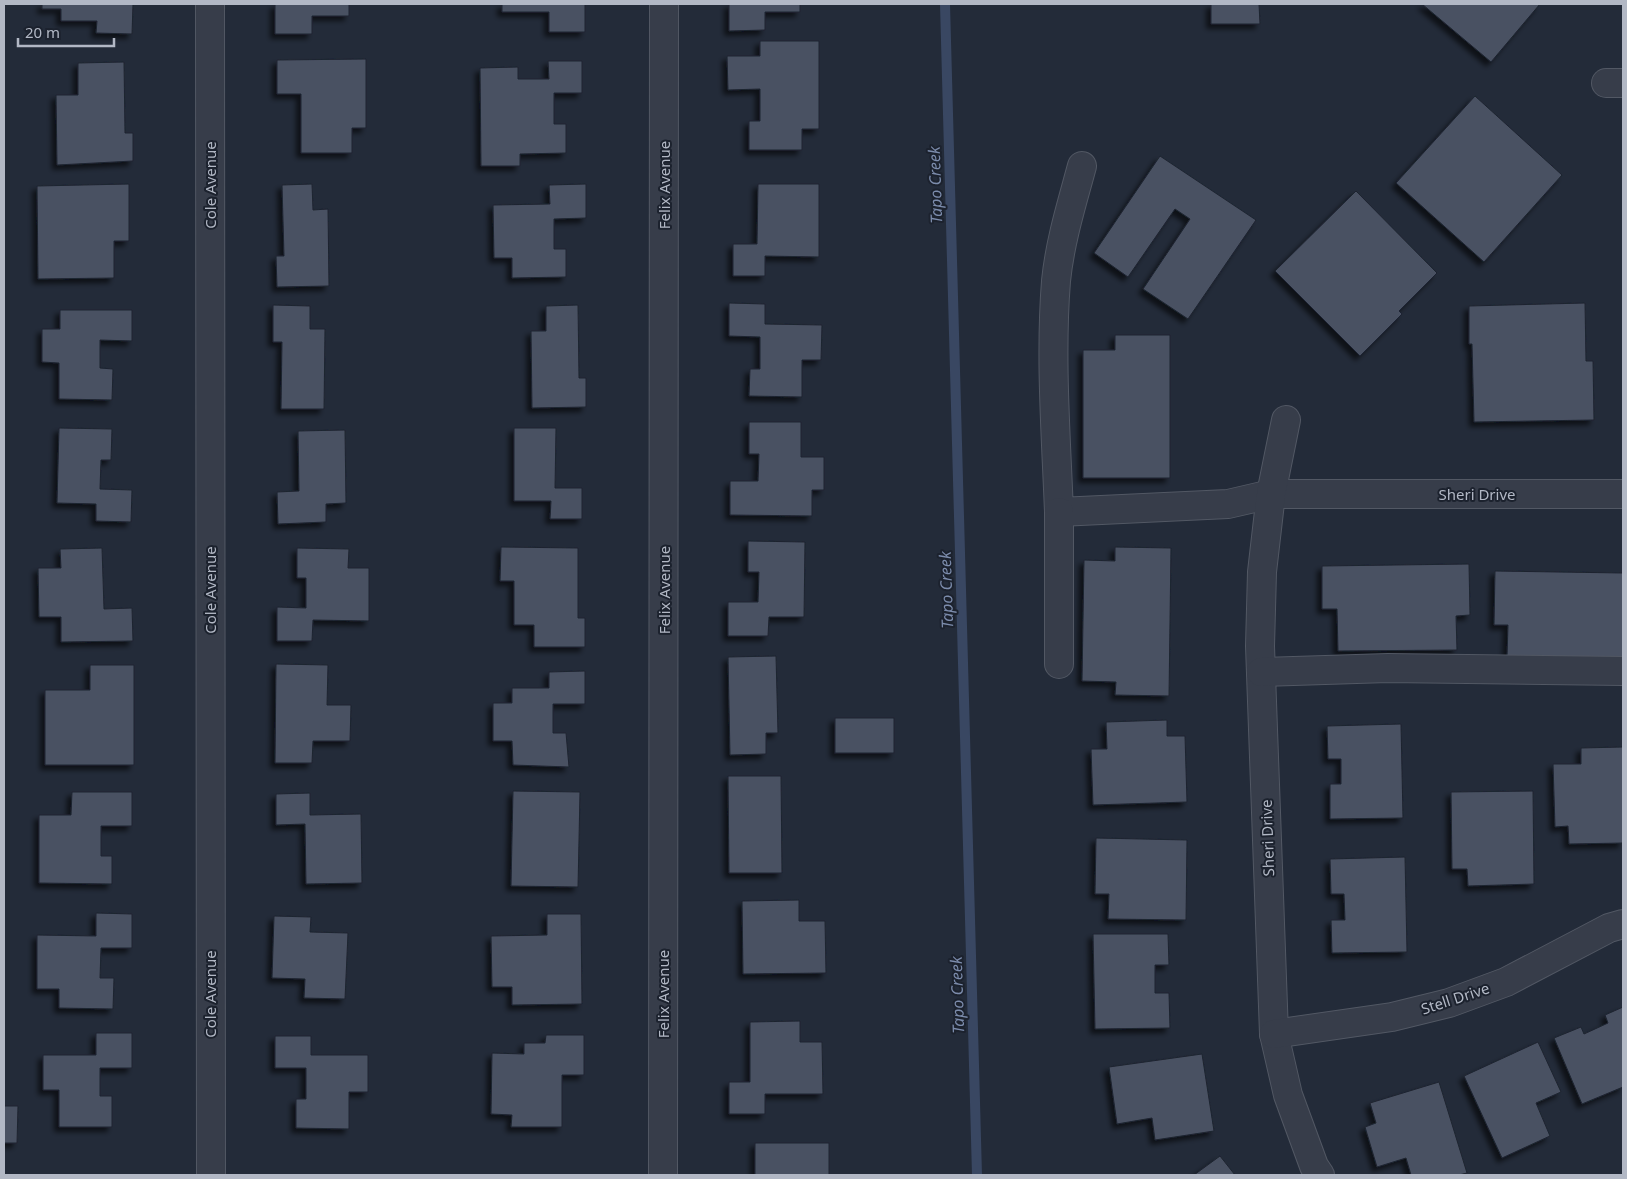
<svg xmlns="http://www.w3.org/2000/svg" width="1627" height="1179" viewBox="0 0 1627 1179" font-family="'Noto Sans',sans-serif">
<defs>
<filter id="shadow"><feDropShadow dx="-4.5" dy="4.5" stdDeviation="2.5" flood-color="#0009"/></filter>
</defs>
<rect width="100%" height="100%" fill="#232b39"/>
<g fill="none" stroke-linecap="round" stroke-linejoin="round">
<!-- stream -->
<path stroke="#394762" stroke-width="10" d="M945 4 977 1175"/>
</g>
<!-- building -->
<g fill="#495162" stroke="#1e2430" filter="url(#shadow)">
<path d="M42 4H133L132 34 96 33 97 21H61V9H42Z"/>
<path d="M275 4H349V16H312V34H275Z"/>
<path d="M502 4H585V32H549V12H502Z"/>
<path d="M729 4H800V12H765V30L729 31Z"/>
<path d="M1211 4H1259L1260 24H1211Z"/>
<path d="M1422 4H1540L1491 62Z"/>
<path d="M760 41H819V129H802V150H749V121H760V89L728 90 727 56H760Z"/>
<path d="M366 59V128H352V153H301V94H277V60Z"/>
<path d="M548 61H582V93H554V124H566V153L520 154V166H481L480 68 518 67V79H549Z"/>
<path d="M124 62 125 133H133V161L57 165 56 95H78V63Z"/>
<path d="M1475 96 1562 175 1484 262 1396 183Z"/>
<path d="M1160 156 1256 220 1188 319 1143 289 1190 219 1175 209 1128 277 1094 253Z"/>
<path d="M129 184V241H114V278L38 279 37 186Z"/>
<path d="M312 184 313 210 328 209 329 286 277 287 276 256H284L282 185Z"/>
<path d="M586 184V218L554 219V249H566V277L512 278V258H494L493 205 550 204 549 185Z"/>
<path d="M758 184H819V257L765 256V276H733V244H757Z"/>
<path d="M1356 191 1437 273 1399 311 1402 314 1360 356 1275 271Z"/>
<path d="M729 303 765 304V324L822 325 821 360H802V397L749 396 750 369H760V337L729 336Z"/>
<path d="M1585 303 1586 361H1593L1594 420 1474 422 1472 344H1469V306Z"/>
<path d="M273 305 310 306V329H325L324 409H281L282 342H273Z"/>
<path d="M578 305 579 378H586V407L532 408 531 331H546V306Z"/>
<path d="M60 310H132V341L100 340V368L113 369 112 400 59 399V363L42 362V329H60Z"/>
<path d="M1115 335H1170V478H1083V350H1115Z"/>
<path d="M749 422H801V457H824V490H812V516L730 515V481H758L759 454H749Z"/>
<path d="M59 428 112 429 111 460H101L100 489 132 490 131 522 96 521V504L57 503Z"/>
<path d="M514 428H556L555 488H582V519H550L551 501H514Z"/>
<path d="M345 430 346 503 326 504V522L278 524 277 492 299 491 298 431Z"/>
<path d="M748 541 805 542 804 617H769L768 636H728V602H758L759 572H748Z"/>
<path d="M501 547 578 548V618H585V647H534V625H514V581H500Z"/>
<path d="M1115 547 1171 548 1169 696 1115 695 1116 682 1082 681 1084 560 1115 561Z"/>
<path d="M102 548 104 609 132 608 133 641 61 642V617H39L38 568H61L60 549Z"/>
<path d="M297 548 349 549 348 568H369V621L313 620 312 641H277V607L306 608V578H297Z"/>
<path d="M1469 564 1470 615 1456 616 1457 650 1338 651 1337 609H1322V566Z"/>
<path d="M1495 571 1623 573V658L1507 657 1508 625H1494Z"/>
<path d="M776 656 778 733H766V754L730 755 728 657Z"/>
<path d="M276 664 328 665 327 705H351L350 741H313L312 763H275Z"/>
<path d="M90 665H134V765H45V690H90Z"/>
<path d="M585 671V704H553V733H566L569 767 513 765 512 741H493V703H512V688H549V672Z"/>
<rect x="835" y="718" width="59" height="35"/>
<path d="M1167 720V736H1185L1187 802 1093 805 1091 749H1107L1106 722Z"/>
<path d="M1401 724 1403 818 1330 819V784H1341V759H1328L1327 726Z"/>
<path d="M1623 747V843L1569 844 1568 826 1555 827 1553 764H1581V748Z"/>
<path d="M728 776H781L782 873H729Z"/>
<path d="M513 791 580 792 578 887 511 886Z"/>
<path d="M1533 791 1534 884 1468 886 1467 869H1452L1451 792Z"/>
<path d="M72 792H132V826H101V856H112V884L39 883V815H71Z"/>
<path d="M310 793V815L361 814 362 883 306 884 305 824 276 825V794Z"/>
<path d="M1096 838 1187 840 1186 920 1108 919 1109 894H1095Z"/>
<path d="M1405 857 1407 952 1332 953 1331 920H1345L1344 894H1331L1330 859Z"/>
<path d="M799 900V921H825L826 973 743 974 742 901Z"/>
<path d="M96 913 132 914V948H101L100 978H114L113 1009 59 1008V989H37V935L96 936Z"/>
<path d="M547 914H581L582 1004 512 1005V987H492L491 936 547 935Z"/>
<path d="M274 916 311 917 310 932 348 933 345 999 304 998 305 979 272 978Z"/>
<path d="M1093 934H1168L1169 965H1155V993H1169L1170 1028 1095 1029Z"/>
<path d="M1623 1007V1087L1582 1104 1554 1038 1581 1027 1584 1034 1608 1023 1605 1015Z"/>
<path d="M800 1021V1042H822L823 1094H765V1114H729V1082H750V1022Z"/>
<path d="M96 1033H132V1068H100V1096H112V1127H59V1090H43V1055H96Z"/>
<path d="M546 1035H584V1075H562V1127H511L512 1115 491 1114 492 1053 524 1054V1043H545Z"/>
<path d="M275 1036H311V1055H368V1092H349V1129L296 1128V1099H306V1068H275Z"/>
<path d="M1538 1042 1561 1092 1536 1103 1550 1136 1502 1158 1464 1076Z"/>
<path d="M1202 1054 1214 1131 1155 1140 1152 1118 1117 1124 1109 1067Z"/>
<path d="M1439 1082 1467 1173 1459 1175H1411L1406 1158 1377 1167 1365 1127 1376 1123 1370 1103Z"/>
<path d="M4 1106H18L17 1143H4Z"/>
<rect x="755" y="1143" width="74" height="32"/>
<path d="M1220 1156 1235 1175H1194Z"/>
</g>
<g fill="none" stroke-linecap="round" stroke-linejoin="round">
<!-- minor casing -->
<g stroke="#525864" stroke-width="30">
<g id="minor">
<path d="M210 4 211 1175"/>
<path d="M1606 83H1623"/>
<path d="M1082 166C1072 203 1060 241 1056 281 1050 357 1056 436 1059 512L1228 504 1271 494H1623"/>
<path d="M1286 420 1271 494 1262 572 1260 646 1274 1034 1288 1095 1314 1166 1320 1175"/>
<path d="M1059 512V664"/>
<path d="M1261 672 1388 668 1623 671"/>
<path d="M1274 1034 1392 1017 1449 1003 1506 982 1609 928 1623 924"/>
<path d="M663 1175 664 4"/>
</g>
</g>
<!-- minor -->
<use href="#minor" stroke="#373d4a" stroke-width="28"/>
</g>
<g text-anchor="middle" dominant-baseline="central" stroke-width="4" stroke-linejoin="round" paint-order="stroke">
<!-- street labels -->
<g font-size="15" fill="#b2b8c5" stroke="#1c222e">
<text transform="translate(210 185) rotate(-90)">Cole Avenue</text>
<text transform="translate(664 185) rotate(-90)">Felix Avenue</text>
<text x="1477" y="494">Sheri Drive</text>
<text transform="translate(210 590) rotate(-90)">Cole Avenue</text>
<text transform="translate(664 590) rotate(-90)">Felix Avenue</text>
<text transform="translate(1267 838) rotate(-92)">Sheri Drive</text>
<text transform="translate(210 994) rotate(-90)">Cole Avenue</text>
<text transform="translate(663 994) rotate(-90)">Felix Avenue</text>
<text transform="translate(1455 998) rotate(-18)">Stell Drive</text>
</g>
<!-- water labels -->
<g font-size="16" font-style="italic" fill="#7c8cac" stroke="#1c222e">
<text transform="translate(935 185) rotate(-92)">Tapo Creek</text>
<text transform="translate(946 590) rotate(-92)">Tapo Creek</text>
<text transform="translate(957 995) rotate(-92)">Tapo Creek</text>
</g>
</g>
<!-- border -->
<rect width="1627" height="1179" fill="none" stroke="#b2b8c5" stroke-width="10"/>
<!-- scale -->
<path d="M18 38v8h96v-8" fill="none" stroke="#b2b8c5" stroke-width="2.5"/>
<text x="25" y="38" font-size="15" fill="#b2b8c5" stroke="#1c222e" stroke-width="4" paint-order="stroke">20 m</text>
</svg>
